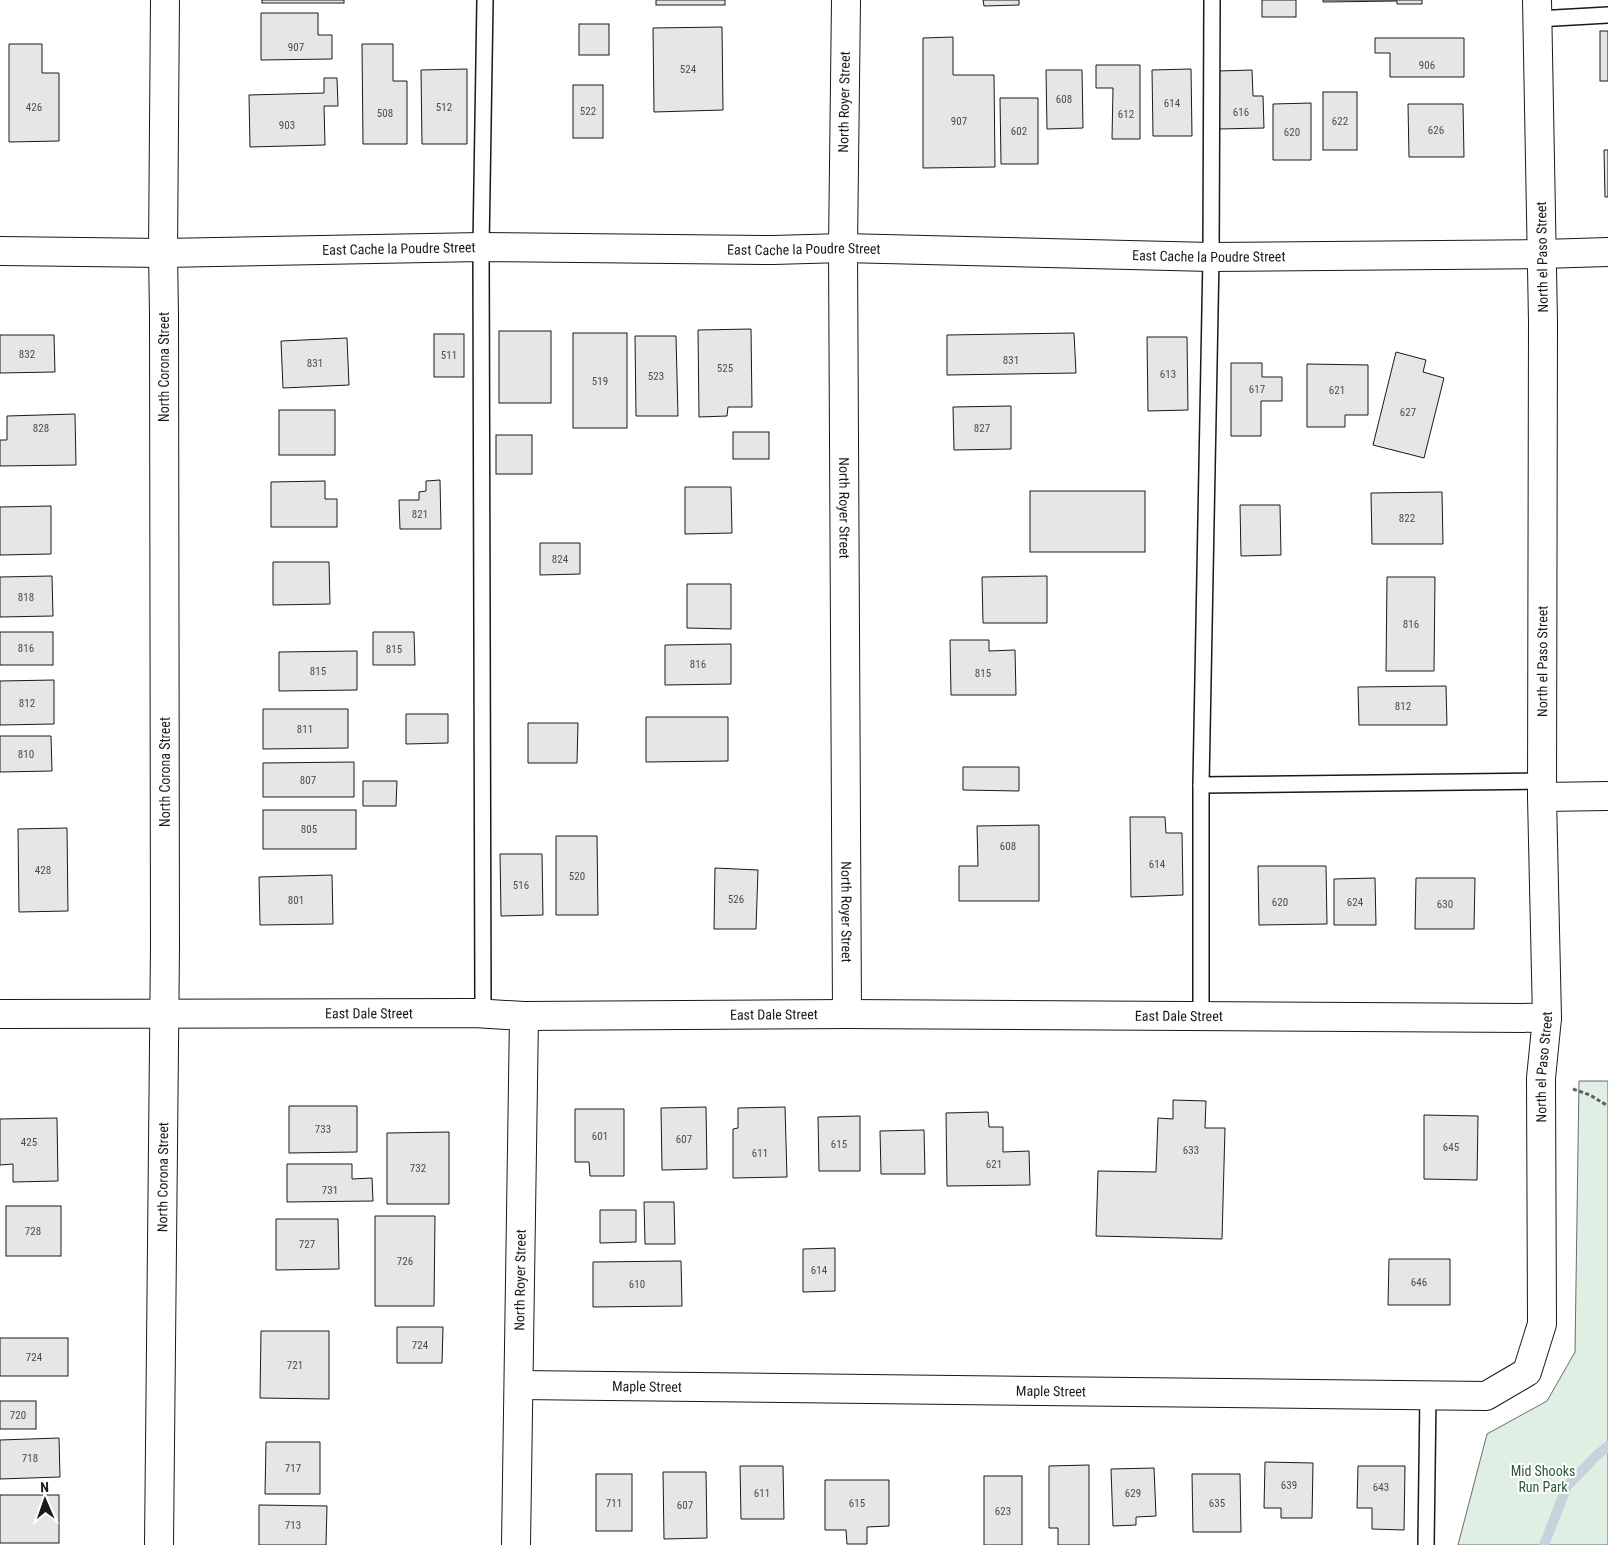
<svg xmlns="http://www.w3.org/2000/svg" width="1608" height="1545" viewBox="0 0 1608 1545" font-family="'Roboto Condensed',sans-serif">
<rect width="100%" height="100%" fill="#fff"/>
<!-- green -->
<path fill="#e0efe3" stroke="#6a6a6a" d="M1579 1081H1608V1545H1458L1487 1434 1547 1401 1575 1352Z"/>
<g fill="none" stroke-linecap="round" stroke-linejoin="round">
<!-- stream -->
<path stroke="#c6d2dc" stroke-width="10" d="M1544 1545 1567 1486 1596 1456 1608 1446"/>
</g>
<!-- building -->
<g fill="#e6e6e6" stroke="#1a1a1a">
<rect x="262" y="0" width="82" height="3"/>
<rect x="656" y="0" width="69" height="5"/>
<path d="M983 0H1019V5L984 6Z"/>
<rect x="1262" y="0" width="34" height="17"/>
<path d="M1323 0H1422V4H1397V1L1323 2Z"/>
<path d="M261 13H318V35H332V59L261 60Z"/>
<rect x="579" y="24" width="30" height="31"/>
<path d="M722 27 723 110 654 112 653 28Z"/>
<rect x="1600" y="31" width="8" height="50"/>
<path d="M953 37V75H994L995 167 923 168V38Z"/>
<path d="M1375 38H1464V77H1390V53H1375Z"/>
<path d="M9 44H42V73H59V141L9 142Z"/>
<path d="M362 44H393V81H407V144H363Z"/>
<path d="M1096 65H1140V139H1112L1113 88H1096Z"/>
<path d="M467 69V144H422L421 70Z"/>
<path d="M1191 69 1192 136H1153L1152 70Z"/>
<path d="M1046 70H1082L1083 128 1047 129Z"/>
<path d="M1252 70 1253 96H1263L1264 128 1219 129 1218 71Z"/>
<path d="M324 78H337L338 106H324L325 145 250 147 249 95 324 93Z"/>
<rect x="573" y="85" width="30" height="53"/>
<rect x="1323" y="92" width="34" height="58"/>
<path d="M1000 98H1038V164H1001Z"/>
<path d="M1311 103V160H1273V104Z"/>
<path d="M1408 104H1463L1464 157H1409Z"/>
<path d="M1604 150H1608V197H1605Z"/>
<path d="M751 329 752 407H728L727 416 699 417 698 330Z"/>
<rect x="499" y="331" width="52" height="72"/>
<rect x="573" y="333" width="54" height="95"/>
<path d="M1074 333 1076 373 947 375V335Z"/>
<rect x="434" y="334" width="30" height="43"/>
<path d="M0 335H54L55 372 0 373Z"/>
<path d="M635 336H676L678 416H636Z"/>
<path d="M1147 337H1187L1188 410 1148 411Z"/>
<path d="M347 338 349 385 283 388 281 341Z"/>
<path d="M1396 352 1426 360 1423 372 1444 378 1424 458 1373 445Z"/>
<path d="M1231 363H1262V377H1282V401H1261V436H1231Z"/>
<path d="M1307 364 1368 365V415H1345V427H1307Z"/>
<path d="M1011 406V449L954 450 953 407Z"/>
<rect x="279" y="410" width="56" height="45"/>
<path d="M75 414 76 465 0 466V440H7V416Z"/>
<rect x="733" y="432" width="36" height="27"/>
<rect x="496" y="435" width="36" height="39"/>
<path d="M440 480 441 529H400L399 500H419V492L426 491V481Z"/>
<path d="M325 481V499H337V527H271V482Z"/>
<path d="M685 487H731L732 533 685 534Z"/>
<rect x="1030" y="491" width="115" height="61"/>
<path d="M1442 492 1443 544H1372L1371 493Z"/>
<path d="M1240 505H1280L1281 555 1241 556Z"/>
<path d="M51 506V554L0 555V507Z"/>
<path d="M540 543H580V574L540 575Z"/>
<path d="M273 562H329L330 604 273 605Z"/>
<path d="M52 576 53 616 0 617V577Z"/>
<path d="M1047 576V623H983L982 577Z"/>
<path d="M1387 577H1435L1434 671H1386Z"/>
<path d="M687 584H731V629L687 628Z"/>
<rect x="0" y="632" width="53" height="33"/>
<path d="M373 632H414L415 665H373Z"/>
<path d="M950 640H989V651L1015 650 1016 695H951Z"/>
<path d="M731 644V684L665 685V645Z"/>
<path d="M357 651V690L279 691V652Z"/>
<path d="M54 680V724L0 725V681Z"/>
<path d="M1446 686 1447 725H1359L1358 687Z"/>
<path d="M263 709H348V748L263 749Z"/>
<path d="M406 714H448V743L406 744Z"/>
<path d="M646 717H728V761L646 762Z"/>
<path d="M528 723H578L577 763H528Z"/>
<path d="M0 736H51L52 771 0 772Z"/>
<path d="M354 762V797H263V763Z"/>
<path d="M963 767H1019V791L963 790Z"/>
<path d="M363 781H397L396 806H363Z"/>
<rect x="263" y="810" width="93" height="39"/>
<path d="M1130 817H1165L1166 833H1182L1183 895 1131 897Z"/>
<path d="M1039 825V901H959V866H978L977 826Z"/>
<path d="M67 828 68 911 19 912 18 829Z"/>
<path d="M556 836H597L598 915H556Z"/>
<path d="M500 854H542L543 915 501 916Z"/>
<path d="M1258 866H1326L1327 924 1259 925Z"/>
<path d="M715 868 758 870 756 929H714Z"/>
<path d="M332 875 333 924 260 925 259 877Z"/>
<path d="M1375 878 1376 925H1334V879Z"/>
<path d="M1416 878H1475L1474 929H1415Z"/>
<path d="M1173 1100 1206 1101 1205 1128H1225L1222 1239 1096 1236 1098 1171 1156 1172 1158 1118 1173 1119Z"/>
<path d="M289 1106H357V1152L289 1153Z"/>
<path d="M706 1107 707 1169 662 1170 661 1108Z"/>
<path d="M785 1107 787 1177 733 1178V1129L738 1128V1108Z"/>
<path d="M575 1109H624V1176H590L589 1162H575Z"/>
<path d="M988 1112 989 1127H1003V1152L1029 1151 1030 1185 947 1186 946 1113Z"/>
<path d="M1424 1115 1478 1116 1477 1180 1424 1179Z"/>
<path d="M860 1116V1171H819L818 1117Z"/>
<path d="M57 1118 58 1181 13 1182V1164L0 1165V1119Z"/>
<path d="M924 1130 925 1174H881L880 1131Z"/>
<path d="M449 1132V1204H387V1133Z"/>
<path d="M287 1164H352V1179L372 1178 373 1201 287 1202Z"/>
<path d="M644 1202H674L675 1244H645Z"/>
<rect x="6" y="1206" width="55" height="50"/>
<path d="M600 1210H636V1242L600 1243Z"/>
<path d="M375 1216H435L434 1306H375Z"/>
<path d="M276 1219H338L339 1269 276 1270Z"/>
<path d="M835 1248V1291L803 1292V1249Z"/>
<path d="M1389 1259H1450V1305H1388Z"/>
<path d="M681 1261 682 1306 593 1307V1262Z"/>
<path d="M397 1327H443L442 1363H397Z"/>
<path d="M261 1331H329V1399L260 1398Z"/>
<rect x="0" y="1338" width="68" height="38"/>
<rect x="0" y="1401" width="36" height="28"/>
<path d="M59 1438 60 1477 0 1479V1440Z"/>
<path d="M266 1442H320V1494H265Z"/>
<path d="M1265 1462 1313 1463 1312 1518H1281V1508H1264Z"/>
<path d="M1089 1465V1545H1058V1528H1049V1466Z"/>
<path d="M740 1466H783L784 1519H741Z"/>
<path d="M1358 1466H1405L1404 1530 1372 1529V1508H1357Z"/>
<path d="M1154 1468 1156 1516 1136 1517V1525L1113 1526 1111 1469Z"/>
<path d="M663 1472H706L707 1538 664 1539Z"/>
<rect x="596" y="1474" width="36" height="57"/>
<path d="M1192 1474H1240L1241 1532H1193Z"/>
<rect x="984" y="1476" width="38" height="69"/>
<path d="M825 1480H889V1526L867 1527V1544H847L846 1530H825Z"/>
<rect x="0" y="1495" width="59" height="48"/>
<path d="M259 1505 327 1506 326 1545H259Z"/>
</g>
<g fill="none" stroke-linecap="round" stroke-linejoin="round">
<!-- service casing -->
<g stroke="#1a1a1a" stroke-width="18">
<g id="service">
<path d="M1537 19 1608 15"/>
<path d="M1201 785 1542 781"/>
<path d="M483 1013 481 247 485 0"/>
<path d="M1201 1016V785L1211 257 1212 0"/>
<path d="M1426 1545 1428 1395"/>
</g>
</g>
<!-- minor casing -->
<g stroke="#1a1a1a" stroke-width="30">
<g id="minor">
<path id="s1" d="M846 0 843 248 847 1014"/>
<path d="M1542 797 1608 796"/>
<path id="s2" d="M0 1014 474 1013 524 1016 847 1014 1547 1018"/>
<path id="s3" d="M519 1385 1486 1396 1527 1372 1542 1324 1541 1078 1547 1018 1542 797 1543 322 1537 0"/>
<path id="s4" d="M159 1545 165 946 164 314 163 253 165 0"/>
<path id="s5" d="M516 1545 524 1016"/>
</g>
</g>
<!-- tertiary casing -->
<g stroke="#1a1a1a" stroke-width="30">
<g id="tertiary">
<path id="s6" d="M0 251 163 253 481 247 773 250 843 248 1211 257 1542 254 1608 252"/>
</g>
</g>
<!-- path -->
<path stroke="#5f5f5f" stroke-width="3" stroke-dasharray="4 2.5" stroke-linecap="butt" d="M1573 1089 1590 1095 1608 1106"/>
<!-- service -->
<use href="#service" stroke="#fff" stroke-width="15"/>
<!-- minor -->
<use href="#minor" stroke="#fff" stroke-width="28"/>
<!-- tertiary -->
<use href="#tertiary" stroke="#fff" stroke-width="28"/>
</g>
<g text-anchor="middle" dominant-baseline="central" stroke-width="4" stroke-linejoin="round" paint-order="stroke">
<!-- number labels -->
<g font-size="11" fill="#4d4d4d">
<text x="296" y="47">907</text>
<text x="1427" y="65">906</text>
<text x="688" y="69">524</text>
<text x="1064" y="99">608</text>
<text x="1172" y="103">614</text>
<text x="34" y="107">426</text>
<text x="444" y="107">512</text>
<text x="588" y="111">522</text>
<text x="1241" y="112">616</text>
<text x="385" y="113">508</text>
<text x="1126" y="114">612</text>
<text x="959" y="121">907</text>
<text x="1340" y="121">622</text>
<text x="287" y="125">903</text>
<text x="1436" y="130">626</text>
<text x="1019" y="131">602</text>
<text x="1292" y="132">620</text>
<text x="27" y="354">832</text>
<text x="449" y="355">511</text>
<text x="1011" y="360">831</text>
<text x="315" y="363">831</text>
<text x="725" y="368">525</text>
<text x="1168" y="374">613</text>
<text x="656" y="376">523</text>
<text x="600" y="381">519</text>
<text x="1257" y="389">617</text>
<text x="1337" y="390">621</text>
<text x="1408" y="412">627</text>
<text x="41" y="428">828</text>
<text x="982" y="428">827</text>
<text x="420" y="514">821</text>
<text x="1407" y="518">822</text>
<text x="560" y="559">824</text>
<text x="26" y="597">818</text>
<text x="1411" y="624">816</text>
<text x="26" y="648">816</text>
<text x="394" y="649">815</text>
<text x="698" y="664">816</text>
<text x="318" y="671">815</text>
<text x="983" y="673">815</text>
<text x="27" y="703">812</text>
<text x="1403" y="706">812</text>
<text x="305" y="729">811</text>
<text x="26" y="754">810</text>
<text x="308" y="780">807</text>
<text x="309" y="829">805</text>
<text x="1008" y="846">608</text>
<text x="1157" y="864">614</text>
<text x="43" y="870">428</text>
<text x="577" y="876">520</text>
<text x="521" y="885">516</text>
<text x="736" y="899">526</text>
<text x="296" y="900">801</text>
<text x="1280" y="902">620</text>
<text x="1355" y="902">624</text>
<text x="1445" y="904">630</text>
<text x="323" y="1129">733</text>
<text x="600" y="1136">601</text>
<text x="684" y="1139">607</text>
<text x="29" y="1142">425</text>
<text x="839" y="1144">615</text>
<text x="1451" y="1147">645</text>
<text x="1191" y="1150">633</text>
<text x="760" y="1153">611</text>
<text x="994" y="1164">621</text>
<text x="418" y="1168">732</text>
<text x="330" y="1190">731</text>
<text x="33" y="1231">728</text>
<text x="307" y="1244">727</text>
<text x="405" y="1261">726</text>
<text x="819" y="1270">614</text>
<text x="1419" y="1282">646</text>
<text x="637" y="1284">610</text>
<text x="420" y="1345">724</text>
<text x="34" y="1357">724</text>
<text x="295" y="1365">721</text>
<text x="18" y="1415">720</text>
<text x="30" y="1458">718</text>
<text x="293" y="1468">717</text>
<text x="1289" y="1485">639</text>
<text x="1381" y="1487">643</text>
<text x="762" y="1493">611</text>
<text x="1133" y="1493">629</text>
<text x="614" y="1503">711</text>
<text x="857" y="1503">615</text>
<text x="1217" y="1503">635</text>
<text x="685" y="1505">607</text>
<text x="1003" y="1511">623</text>
<text x="293" y="1525">713</text>
</g>
<!-- street labels -->
<g font-size="14" fill="#1a1a1a" stroke="#fff">
<text transform="translate(844 102) rotate(-89)">North Royer Street</text>
<text stroke="none"><textPath href="#s6" startOffset="399">East Cache la Poudre Street</textPath></text>
<text stroke="none"><textPath href="#s6" startOffset="804">East Cache la Poudre Street</textPath></text>
<text stroke="none"><textPath href="#s6" startOffset="1209">East Cache la Poudre Street</textPath></text>
<text transform="translate(1542 257) rotate(-91)">North el Paso Street</text>
<text transform="translate(164 367) rotate(-90)">North Corona Street</text>
<text stroke="none"><textPath href="#s1" startOffset="508">North Royer Street</textPath></text>
<text stroke="none"><textPath href="#s3" startOffset="1728">North el Paso Street</textPath></text>
<text transform="translate(165 772) rotate(-90)">North Corona Street</text>
<text stroke="none"><textPath href="#s1" startOffset="912">North Royer Street</textPath></text>
<text stroke="none"><textPath href="#s2" startOffset="369">East Dale Street</textPath></text>
<text stroke="none"><textPath href="#s2" startOffset="774">East Dale Street</textPath></text>
<text stroke="none"><textPath href="#s2" startOffset="1179">East Dale Street</textPath></text>
<text stroke="none"><textPath href="#s3" startOffset="1322">North el Paso Street</textPath></text>
<text stroke="none"><textPath href="#s4" startOffset="368">North Corona Street</textPath></text>
<text stroke="none"><textPath href="#s5" startOffset="265">North Royer Street</textPath></text>
<text stroke="none"><textPath href="#s3" startOffset="128">Maple Street</textPath></text>
<text stroke="none"><textPath href="#s3" startOffset="532">Maple Street</textPath></text>
</g>
<!-- park labels -->
<g font-size="14" fill="#2b5a34" stroke="#fff">
<text x="1543" y="1471">Mid Shooks<tspan x="1543" dy="16">Run Park</tspan></text>
</g>
</g>
<!-- north arrow -->
<g transform="translate(45 1500) rotate(358)" stroke="#ffffff" stroke-width="4" paint-order="stroke">
<path d="M0-4L9 19L0 12L-9 19Z" fill="#1a1a1a"/>
<text y="-8" font-size="14" font-weight="bold" text-anchor="middle" fill="#1a1a1a">N</text>
</g>
</svg>
